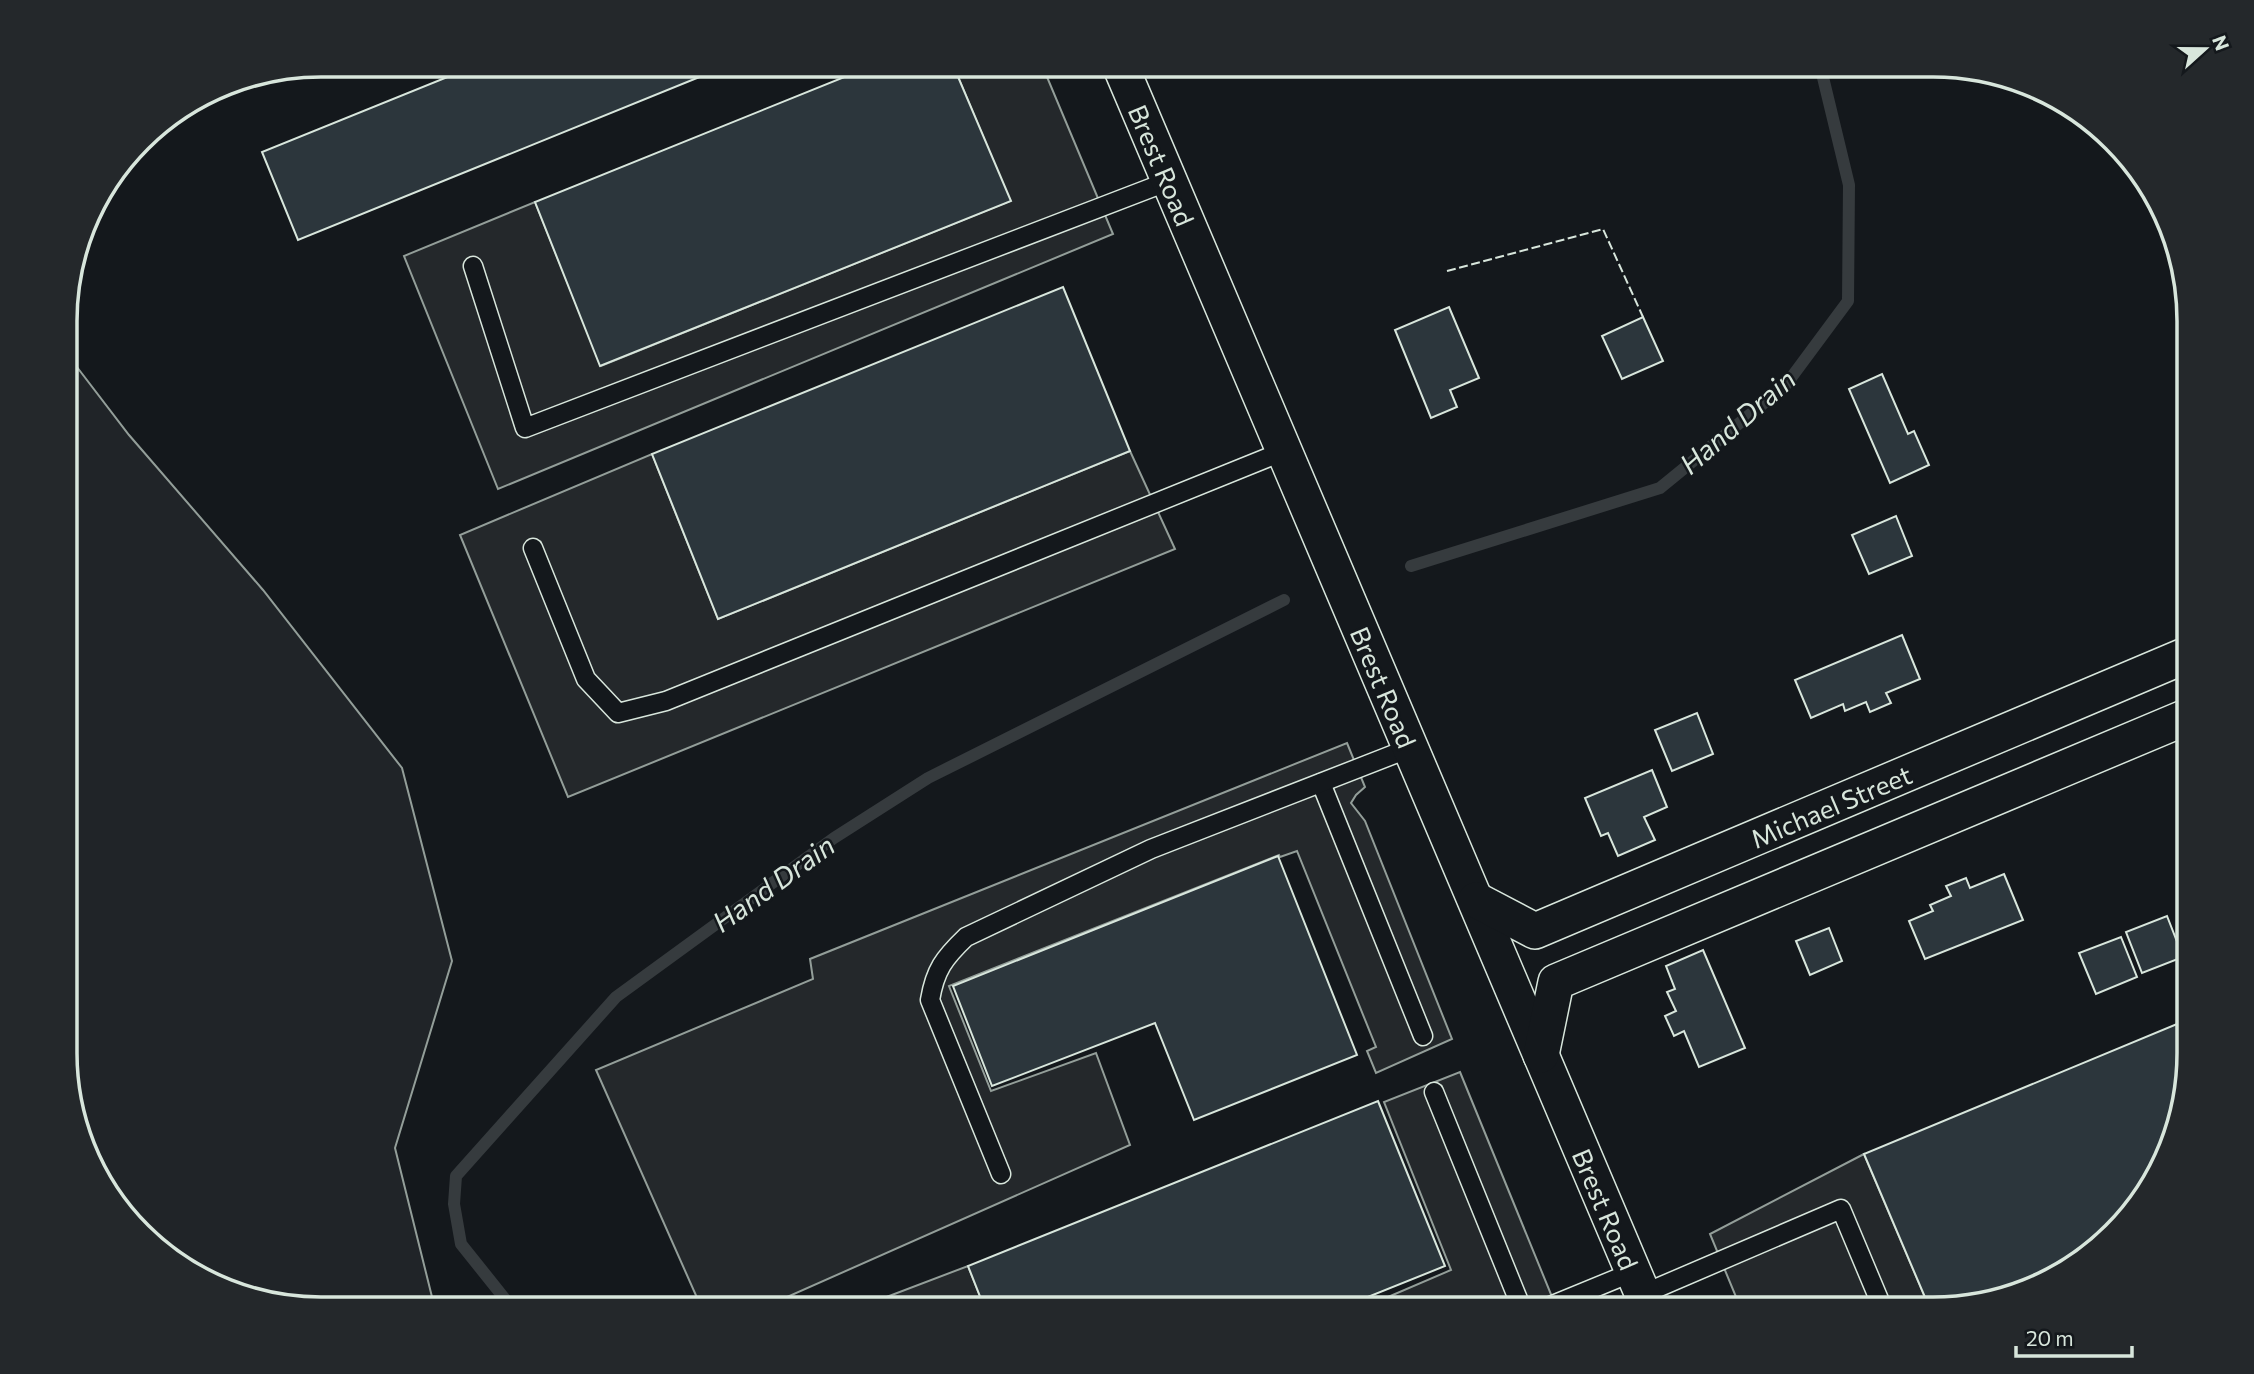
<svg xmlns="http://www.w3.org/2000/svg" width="2254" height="1374" viewBox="0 0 2254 1374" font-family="Commissioner,sans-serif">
<rect width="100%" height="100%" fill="#14181c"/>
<!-- green -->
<path fill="#202428" stroke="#939e99" stroke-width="2" d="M67 354 129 435 263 590 402 768 452 961 395 1148 435 1309H321L193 1275 108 1195 67 1086Z"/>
<!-- parking -->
<g fill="#24282b" stroke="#939e99" stroke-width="2">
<path d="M953 65H1042L1113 234 498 489 404 256 535 202 601 366 1010 201Z"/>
<path d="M1130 451 1175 549 568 797 460 535 652 454 718 619Z"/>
<path d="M1347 743 1365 787 1356 795 1351 803 1365 821 1452 1039 1376 1073 1367 1051 1376 1047 1297 851 1280 857 1279 855 949 986 991 1091 1096 1053 1130 1145 760 1309H702L596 1070 813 979 810 959Z"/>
<path d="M1460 1072 1557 1309H1360L1451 1270 1384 1102Z"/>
<path d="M1864 1154 1930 1309H1741L1710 1234Z"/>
<path d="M968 1266 985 1309H855Z"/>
</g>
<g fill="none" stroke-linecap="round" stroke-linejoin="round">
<!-- stream -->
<g stroke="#363b3e" stroke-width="12">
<path d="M1411 566 1660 488 1785 386 1848 301 1849 185 1820 65"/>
<path d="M513 1309 461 1244 454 1204 456 1176 616 997 834 838 928 778 1284 600"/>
</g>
</g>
<!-- building -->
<g fill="#2c363c" stroke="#d8e6dc" stroke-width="2">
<path d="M477 65H729L298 240 262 152Z"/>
<path d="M874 65H953L1011 201 600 366 535 202Z"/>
<path d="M1063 287 1130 451 718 619 652 454Z"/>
<path d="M1449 307 1479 378 1450 390 1457 407 1431 418 1395 330Z"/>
<path d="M1643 317 1663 361 1622 379 1602 336Z"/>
<path d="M1882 374 1908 434 1914 431 1929 465 1890 483 1849 389Z"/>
<path d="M1896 516 1912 556 1869 574 1852 535Z"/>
<path d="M1902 635 1920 679 1886 693 1891 703 1870 712 1866 702 1845 711 1843 704 1811 718 1795 680Z"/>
<path d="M1697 713 1713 754 1672 771 1655 730Z"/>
<path d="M1652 770 1667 807 1644 817 1655 840 1618 856 1608 833 1601 836 1585 798Z"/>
<path d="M1278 856 1357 1055 1194 1120 1155 1023 992 1086 953 986Z"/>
<path d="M2004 874 2023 920 1925 959 1909 921 1933 911 1930 905 1951 896 1946 886 1966 878 1970 888Z"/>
<path d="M2167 916 2183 957 2142 973 2126 932Z"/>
<path d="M1829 928 1842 961 1810 975 1796 941Z"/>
<path d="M2121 937 2137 977 2096 994 2079 953Z"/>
<path d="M1703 950 1745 1048 1699 1067 1684 1031 1674 1036 1665 1016 1676 1011 1667 992 1675 989 1666 966Z"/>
<path d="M2189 1019V1069L2155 1181 2061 1275 1949 1309H1930L1864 1154Z"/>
<path d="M1378 1101 1445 1266 1338 1309H985L968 1266Z"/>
</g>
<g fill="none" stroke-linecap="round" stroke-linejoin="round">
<!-- lane casing -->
<g stroke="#d8e6dc" stroke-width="21">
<g id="lane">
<path d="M473 266 525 428 1169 181"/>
<path d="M533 548 586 679 618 713 666 701 1284 451"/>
<path d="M1321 783 1423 1036"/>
<path d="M1434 1092 1522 1309"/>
<path d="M1001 1174 930 1000C935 970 944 958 966 937L1151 849 1410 748"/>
<path d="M1643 1294 1841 1209 1883 1309"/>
<path d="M1543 1309 1633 1272"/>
</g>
</g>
<!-- street casing -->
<g stroke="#d8e6dc" stroke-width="38">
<g id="street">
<path d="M1120 65 1649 1309"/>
<path d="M1476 900 1535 931 2189 654"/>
<path d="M1541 1055 1556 982 2189 716"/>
</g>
</g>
<!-- lane -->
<use href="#lane" stroke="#14181c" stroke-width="18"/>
<!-- street -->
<use href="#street" stroke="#14181c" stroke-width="35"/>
<!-- fence -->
<path stroke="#d8e6dc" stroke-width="2" stroke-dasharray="9 3.5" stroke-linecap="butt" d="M1447 271 1603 229 1643 317"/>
</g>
<g text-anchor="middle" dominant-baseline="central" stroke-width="5" stroke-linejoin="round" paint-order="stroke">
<!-- street labels -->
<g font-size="26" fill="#d8e6dc" stroke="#14181c">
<text transform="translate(1162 165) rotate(67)">Brest Road</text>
<text transform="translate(1384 687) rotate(67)">Brest Road</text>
<text transform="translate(1831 806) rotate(-23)">Michael Street</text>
<text transform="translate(1606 1209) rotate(67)">Brest Road</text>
</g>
<!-- water labels -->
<g font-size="28" font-style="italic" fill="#d8e6dc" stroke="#14181c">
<text transform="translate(1737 421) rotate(-41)">Hand Drain</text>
<text transform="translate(773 883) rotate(-36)">Hand Drain</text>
</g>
</g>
<!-- crop -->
<path d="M0 0H2254V1374H0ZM321 77H1933A244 244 0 0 1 2177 321V1053A244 244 0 0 1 1933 1297H321A244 244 0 0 1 77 1053V321A244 244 0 0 1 321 77Z" fill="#24282b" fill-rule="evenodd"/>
<path fill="none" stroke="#d8e6dc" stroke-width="3.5" d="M321 77H1933A244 244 0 0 1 2177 321V1053A244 244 0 0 1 1933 1297H321A244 244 0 0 1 77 1053V321A244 244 0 0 1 321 77Z"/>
<!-- north arrow -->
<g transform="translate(2205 49) rotate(69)" stroke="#14181c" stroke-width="5" paint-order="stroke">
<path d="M0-5L12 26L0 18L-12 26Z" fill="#d8e6dc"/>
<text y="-10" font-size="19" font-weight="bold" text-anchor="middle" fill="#d8e6dc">N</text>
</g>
<!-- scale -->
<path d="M2016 1346v10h116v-10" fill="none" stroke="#d8e6dc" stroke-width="3.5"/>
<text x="2026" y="1346" font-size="21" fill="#d8e6dc" stroke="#14181c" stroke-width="5" paint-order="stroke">20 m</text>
</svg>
